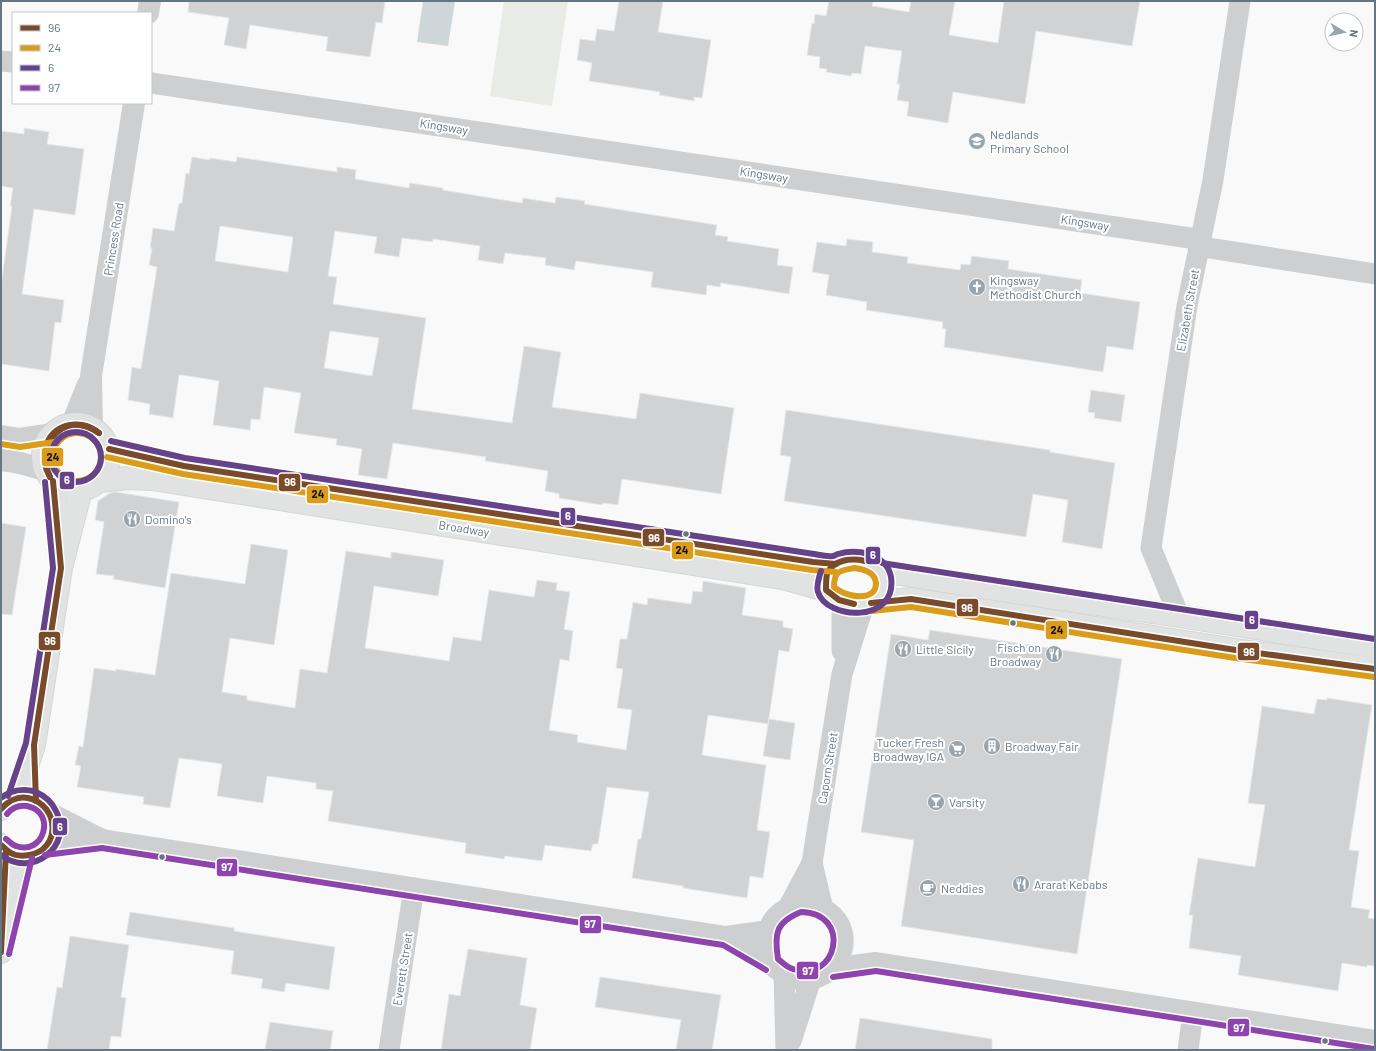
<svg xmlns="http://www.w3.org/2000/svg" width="1376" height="1051" viewBox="0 0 1376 1051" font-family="Barlow,sans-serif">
<rect width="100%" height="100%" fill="#f9f9f9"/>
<!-- green -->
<path fill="#e8ebe6" d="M504 1H568L552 106 490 96Z"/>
<!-- water -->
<path fill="#ced6d9" d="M423 1H455L448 46 417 42Z"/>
<!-- building -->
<g fill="#d0d2d3" stroke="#e8e8e8" fill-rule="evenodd">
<path d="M189 1H385L382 23 376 22 370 57 326 51 328 37 250 25 246 49 224 45 229 18 188 12Z"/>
<path d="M619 1H663L658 32 711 40 702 98 694 97V101L659 95 660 92 589 81 592 63 577 60 580 39 595 41 597 29 614 31Z"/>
<path d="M829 1H873L872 6 909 12 911 1H955L949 35 998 43 1004 1H1140L1132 46 1036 31 1025 104 953 92 948 123 907 116 909 102 897 100 900 84H897L902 51 865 46 861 74 852 73 851 76 826 72 827 69 819 68 820 57 807 55 812 23 814 24 815 14 826 16Z"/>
<path d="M24 128 49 132 47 144 84 149 75 215 34 209 22 294 64 300 61 323 55 322 49 371 1 364V286L12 206H10L13 188 1 186V131L24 134Z"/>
<path d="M192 157 210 160V158L236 162 237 157 337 172V167L356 170 355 179 409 188 410 183 443 188V190L522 203 523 198 555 203 556 197 585 201 584 204 717 225 715 235 728 237 727 241 779 249 777 265 793 267 789 294 721 283 720 287 707 285 706 295 651 287 653 272 576 261 574 270 545 265 546 258 505 253 503 264 478 260 480 246 433 239V242L402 238 399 257 374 253 377 237 335 231 328 276 337 277 333 304 426 318 412 409 512 423 524 346 561 352 552 407 636 419 640 393 734 408 721 494 622 479 618 505 603 503 602 505 559 498V494L545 491 548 471 485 461 486 457 393 443 387 479 358 475 362 449 336 445 337 439 294 433 301 393 264 387 260 420 251 419 250 430 213 425 219 381 182 375H179L173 418 149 414 150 404 128 400 132 367 141 369 157 267 149 265 152 248H150L153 228 174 231 179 203H182L186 173 189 174ZM220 226 293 237 288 272 215 261ZM330 331 379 338 372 376 324 368Z"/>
<path d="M847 239 873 242 872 252 908 257 907 263 960 270 961 264 970 265 972 256 1009 261 1008 269 1082 280 1080 293 1140 302 1133 350 1107 346 1103 372 944 347 946 329 942 328 943 322 866 310 867 302 826 295 829 275 812 272 817 242 846 246Z"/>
<path d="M1091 390 1125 395 1121 422 1094 418 1095 413 1088 412Z"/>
<path d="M786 410 1050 450V452L1115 463 1102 549 1062 542 1068 500 1033 494 1026 537 784 501 791 457 780 455Z"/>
<path d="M115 492 179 502 165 588 113 579 114 576 96 574 104 522 95 520 98 501 110 493Z"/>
<path d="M1 523 26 527 12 615 1 614Z"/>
<path d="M251 544 288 550 274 645 230 638 222 692 247 696V700L295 708 300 669 327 673 346 551 391 558V552L444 560 438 596 374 586 365 648 449 661 453 637 481 641 489 590 534 597 537 580 557 583 556 590 570 592 564 629 573 631 569 661 560 659 549 730 578 735 577 742 626 750 632 710 617 708 623 669 616 668 620 639H627L633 602 647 605 648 598 691 604 693 591 702 592 703 581 746 588 742 615 783 621V627L793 629 789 652 779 650 768 724 708 715 702 755 766 765 757 830 770 832 763 878 750 876 747 898 683 888V886L632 878 638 839H641L649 792 607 787 598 844H593L591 851 545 845 542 861 505 856 504 859 465 853 466 843 328 821 333 791 316 789V783L267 776 263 803 217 796 222 764 179 758 170 808 143 804 144 797 77 787 81 766 75 765 79 746 83 747 94 668 116 671V669L155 675 171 573 245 584Z"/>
<path d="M930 630 1122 659 1077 954 901 926 914 840 861 832 891 634 928 640Z"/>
<path d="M1327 698 1372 705 1349 850 1359 851 1351 907 1370 910 1368 918 1375 919V966L1367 965V967L1342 963 1338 991 1238 975 1241 956 1189 948 1193 915H1189L1198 858 1255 867 1265 805 1248 803 1262 706 1314 714 1317 699 1327 700Z"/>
<path d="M769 719 795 723 790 760 763 756Z"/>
<path d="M130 912 234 928V931L335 947 329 990 286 983 284 992 261 988 263 979 231 974 234 951 126 935Z"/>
<path d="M70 936 129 945 121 997 126 998 121 1037 111 1036 109 1050H47L57 987 62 988Z"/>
<path d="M468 949 527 958 520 1005 537 1008 530 1050H441L449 994 460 996Z"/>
<path d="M600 977 721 995 712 1050H676L681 1020 595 1007Z"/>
<path d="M860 1018 992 1039V1050H855Z"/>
<path d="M270 1022 333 1031 330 1050H265Z"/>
</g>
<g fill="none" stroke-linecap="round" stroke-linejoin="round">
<!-- secondary casing -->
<g stroke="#d5d6d7" stroke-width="24">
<g id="secondary">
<circle cx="76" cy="457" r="33"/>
<path d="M109 449 184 466 813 562C820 563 827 564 834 564 837 563 840 561 843 561 852 558 862 560 870 563 876 565 881 570 883 576 892 606 853 610 834 599 831 597 828 593 826 590 826 578 827 572 836 564"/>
<path d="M53 481 60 553"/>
<path d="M100 481 129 478 152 479 782 578 826 590"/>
<path d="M881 571 1021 593 1179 616 1375 647"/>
<path d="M871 603 911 599 1236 650 1375 669"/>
<path d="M16 799 34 745 61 568 81 490"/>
<path d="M1 809C7 801 16 797 26 798 34 799 41 803 47 810 69 838 27 874 1 845"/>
<path d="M1 952 24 856"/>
</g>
</g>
<!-- minor -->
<g stroke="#cecfd0" stroke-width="21">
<path d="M1 61 13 62"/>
<path d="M151 83 1190 238 1209 248 1375 274"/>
<path d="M1179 616 1151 548 1187 306 1213 180 1240 1"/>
<path d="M842 651V602"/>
<path d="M812 863 823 909"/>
<path d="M788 908 812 863 842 674 864 604"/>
<path d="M784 973 786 1050"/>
<path d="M791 1041 811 979"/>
<path d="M389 1050 414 888"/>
<path d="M1188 1050 1193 1013"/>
</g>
<!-- tertiary -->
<g stroke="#cecfd0" stroke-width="22">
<path d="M148 13 150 1"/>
<path d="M72 424 88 384"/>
<path d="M92 428 91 376 134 103"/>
<path d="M1 436 20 439 53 434"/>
<path d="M1 460 16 462 46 470"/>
<path d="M49 813 102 840"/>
<path d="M44 847 102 840 726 937 769 931"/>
<path d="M800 904C804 904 808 904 812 905 818 906 824 909 829 913 862 940 830 991 790 977 783 974 776 968 770 963 765 932 767 914 800 904Z"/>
<path d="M726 937 770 963"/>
<path d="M832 969 876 963 1375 1041"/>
</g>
<!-- secondary -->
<use href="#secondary" stroke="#e1e2e2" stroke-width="22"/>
<!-- bus-1 casing -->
<g stroke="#fff" stroke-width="9">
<g id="bus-1">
<path d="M46 447C44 458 45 466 50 477"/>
<path d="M46 447C43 458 44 467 50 477"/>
<path d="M46 447C51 423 82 418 99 433"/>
<path d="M46 447C57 424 77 418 99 433"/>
<path d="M109 449 184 466 813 562 836 564"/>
<path d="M871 603 911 599 1236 650 1375 669"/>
<path d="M854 604 839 600 826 590C826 585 826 579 827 574 833 559 852 558 865 561"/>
<path d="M36 801 34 745 61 568 53 481"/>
<path d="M1 809C8 801 18 796 28 798 60 805 61 850 29 855 23 856 16 856 11 853 7 851 4 847 1 845"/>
<path d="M1 952 6 851"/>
</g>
</g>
<!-- bus-2 casing -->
<g stroke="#fff" stroke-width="9">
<g id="bus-2">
<circle cx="77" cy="457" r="24"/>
<path d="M1 444 20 447 54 442"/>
<path d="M107 457 183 474 812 570 835 572"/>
<path d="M854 568C863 569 875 572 876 583 876 587 875 590 873 592 863 601 842 594 834 587 834 570 840 571 854 568Z"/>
<path d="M872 611 911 607 1235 658 1374 677"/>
</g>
</g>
<!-- bus-3 casing -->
<g stroke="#fff" stroke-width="9">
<g id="bus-3">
<circle cx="76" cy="457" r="25"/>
<path d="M111 441 185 458 814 554C820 555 827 557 833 556 835 556 836 554 838 554 848 551 858 551 869 554 879 557 889 565 891 577 898 624 826 620 818 592 816 586 819 577 821 571"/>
<path d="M882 563 1375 639"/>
<path d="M8 796 26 743 53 568 45 482"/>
<path d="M1 798C11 790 24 788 36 792 45 796 52 802 56 811 74 846 32 879 1 855"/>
</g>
</g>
<!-- bus-4 casing -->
<g stroke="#fff" stroke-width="9">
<g id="bus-4">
<path d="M6 839C9 841 12 845 16 846 44 856 57 812 27 806 19 805 12 808 7 814"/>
<path d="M45 855 102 848 723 945 766 970"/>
<path d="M801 912C853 913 837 984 793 969 787 968 782 962 778 959 774 933 776 922 801 912Z"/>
<path d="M9 954 32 858"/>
<path d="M833 977 876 971 1374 1049"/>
</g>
</g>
<!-- bus-1 -->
<use href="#bus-1" stroke="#7a4b2a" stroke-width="6"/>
<!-- bus-2 -->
<use href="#bus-2" stroke="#da9c1a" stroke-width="6"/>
<!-- bus-3 -->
<use href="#bus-3" stroke="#65428a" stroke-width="6"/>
<!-- bus-4 -->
<use href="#bus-4" stroke="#8e44ad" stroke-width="6"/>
</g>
<!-- icons -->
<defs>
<g id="school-disc" transform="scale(0.9)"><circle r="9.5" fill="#99a4ac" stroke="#fff"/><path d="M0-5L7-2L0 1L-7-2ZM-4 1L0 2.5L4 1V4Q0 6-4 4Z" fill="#fff"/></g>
<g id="church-disc" transform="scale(0.9)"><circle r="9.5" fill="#99a4ac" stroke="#fff"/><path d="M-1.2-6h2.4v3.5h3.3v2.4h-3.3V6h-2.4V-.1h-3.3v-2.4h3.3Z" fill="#fff"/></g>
<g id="restaurant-disc" transform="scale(0.9)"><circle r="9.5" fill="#99a4ac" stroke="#fff"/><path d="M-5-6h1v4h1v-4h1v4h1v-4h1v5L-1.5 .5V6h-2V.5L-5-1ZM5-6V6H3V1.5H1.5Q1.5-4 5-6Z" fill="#fff"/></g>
<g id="building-disc" transform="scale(0.9)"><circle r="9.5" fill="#99a4ac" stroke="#fff"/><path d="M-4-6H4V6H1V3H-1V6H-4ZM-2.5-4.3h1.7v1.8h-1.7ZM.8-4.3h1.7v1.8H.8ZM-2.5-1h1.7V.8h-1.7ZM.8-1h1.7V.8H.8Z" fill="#fff"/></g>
<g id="supermarket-disc" transform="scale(0.9)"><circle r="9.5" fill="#99a4ac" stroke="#fff"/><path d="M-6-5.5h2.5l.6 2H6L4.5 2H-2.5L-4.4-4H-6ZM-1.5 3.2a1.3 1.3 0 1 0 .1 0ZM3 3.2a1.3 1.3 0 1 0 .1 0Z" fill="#fff"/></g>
<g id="bar-disc" transform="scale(0.9)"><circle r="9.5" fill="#99a4ac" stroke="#fff"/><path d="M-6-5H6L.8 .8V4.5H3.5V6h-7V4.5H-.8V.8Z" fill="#fff"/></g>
<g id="cafe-disc" transform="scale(0.9)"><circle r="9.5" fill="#99a4ac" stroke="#fff"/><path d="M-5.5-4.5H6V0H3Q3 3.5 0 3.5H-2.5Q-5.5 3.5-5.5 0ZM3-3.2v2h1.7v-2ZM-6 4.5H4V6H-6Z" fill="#fff"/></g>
</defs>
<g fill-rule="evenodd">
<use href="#school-disc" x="977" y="141"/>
<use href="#church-disc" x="977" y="287"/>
<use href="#restaurant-disc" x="132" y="519"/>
<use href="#restaurant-disc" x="903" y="649"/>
<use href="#restaurant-disc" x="1054" y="654"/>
<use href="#building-disc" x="992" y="746"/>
<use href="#supermarket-disc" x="957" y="749"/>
<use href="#bar-disc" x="936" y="802"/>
<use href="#restaurant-disc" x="1021" y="884"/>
<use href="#cafe-disc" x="928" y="888"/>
</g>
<!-- markers -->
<g fill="#657683" stroke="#fff" stroke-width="1.5">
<circle cx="686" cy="534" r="3.5"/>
<circle cx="1013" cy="623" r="3.5"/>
<circle cx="162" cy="857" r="3.5"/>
<circle cx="1325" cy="1041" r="3.5"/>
</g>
<g text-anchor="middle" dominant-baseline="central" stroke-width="4" stroke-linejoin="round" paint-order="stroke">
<!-- street labels -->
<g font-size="12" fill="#657683" stroke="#fff">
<text transform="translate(444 126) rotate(9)">Kingsway</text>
<text transform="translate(764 174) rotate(9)">Kingsway</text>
<text transform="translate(1085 222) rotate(9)">Kingsway</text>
<text transform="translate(113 239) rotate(-81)">Princess Road</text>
<text transform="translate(1187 310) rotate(-80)">Elizabeth Street</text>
<text transform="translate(464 528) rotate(9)">Broadway</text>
<text transform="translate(827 768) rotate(-81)">Caporn Street</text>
<text transform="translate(402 969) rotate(-81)">Everett Street</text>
</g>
<!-- poi labels -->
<g font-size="12" fill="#657683" stroke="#fff" text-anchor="start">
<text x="990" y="134">Nedlands<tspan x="990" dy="14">Primary School</tspan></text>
<text x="990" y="280">Kingsway<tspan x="990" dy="14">Methodist Church</tspan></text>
<text x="145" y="519">Domino's</text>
<text x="1041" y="647" text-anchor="end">Fisch on<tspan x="1041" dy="14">Broadway</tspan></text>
<text x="916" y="649">Little Sicily</text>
<text x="944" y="742" text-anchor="end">Tucker Fresh<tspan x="944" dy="14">Broadway IGA</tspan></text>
<text x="1005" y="746">Broadway Fair</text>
<text x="949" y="802">Varsity</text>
<text x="1034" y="884">Ararat Kebabs</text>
<text x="941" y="888">Neddies</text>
</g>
</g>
<g stroke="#fff" stroke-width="1.5">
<rect x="41" y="447" width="23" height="20" rx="4" fill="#da9c1a"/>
<rect x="59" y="471" width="16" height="19" rx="4" fill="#65428a"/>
<rect x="278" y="473" width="23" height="19" rx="4" fill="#7a4b2a"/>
<rect x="306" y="485" width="23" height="19" rx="4" fill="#da9c1a"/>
<rect x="560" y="507" width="16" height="19" rx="4" fill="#65428a"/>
<rect x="642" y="528" width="23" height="19" rx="4" fill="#7a4b2a"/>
<rect x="671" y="541" width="23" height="19" rx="4" fill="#da9c1a"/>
<rect x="865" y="546" width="16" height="19" rx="4" fill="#65428a"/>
<rect x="956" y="598" width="23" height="19" rx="4" fill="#7a4b2a"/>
<rect x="1244" y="610" width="15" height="20" rx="4" fill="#65428a"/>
<rect x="1045" y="620" width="23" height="20" rx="4" fill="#da9c1a"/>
<rect x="38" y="631" width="23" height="20" rx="4" fill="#7a4b2a"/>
<rect x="1237" y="642" width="23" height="19" rx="4" fill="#7a4b2a"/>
<rect x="52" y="817" width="16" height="19" rx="4" fill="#65428a"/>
<rect x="216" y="858" width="22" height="19" rx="4" fill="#8e44ad"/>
<rect x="579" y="915" width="23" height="19" rx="4" fill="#8e44ad"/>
<rect x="796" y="961" width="23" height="19" rx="4" fill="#8e44ad"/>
<rect x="1227" y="1018" width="23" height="19" rx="4" fill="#8e44ad"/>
</g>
<g font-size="11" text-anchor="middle" font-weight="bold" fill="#fff">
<text x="67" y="484">6</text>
<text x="290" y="486">96</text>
<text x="568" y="520">6</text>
<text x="654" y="542">96</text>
<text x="873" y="559">6</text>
<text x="967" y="612">96</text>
<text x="1252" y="624">6</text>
<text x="50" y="645">96</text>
<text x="1249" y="656">96</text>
<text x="60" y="831">6</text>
<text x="227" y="871">97</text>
<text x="590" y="928">97</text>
<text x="808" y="975">97</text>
<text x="1239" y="1032">97</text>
</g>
<g font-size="11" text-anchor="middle" font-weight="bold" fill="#111">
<text x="53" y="461">24</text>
<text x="318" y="498">24</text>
<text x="682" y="554">24</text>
<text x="1057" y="634">24</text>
</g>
<!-- border -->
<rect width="1376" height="1051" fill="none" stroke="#657683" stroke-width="4"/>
<!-- legend -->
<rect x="12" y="12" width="140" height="92" fill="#ffffff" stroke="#c1c8cd"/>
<rect x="20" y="25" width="20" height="6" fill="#7a4b2a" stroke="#c1c8cd"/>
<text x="48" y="32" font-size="12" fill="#657683">96</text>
<rect x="20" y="45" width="20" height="6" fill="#da9c1a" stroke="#c1c8cd"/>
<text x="48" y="52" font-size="12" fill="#657683">24</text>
<rect x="20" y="65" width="20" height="6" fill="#65428a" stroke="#c1c8cd"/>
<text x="48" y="72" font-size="12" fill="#657683">6</text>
<rect x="20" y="85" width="20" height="6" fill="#8e44ad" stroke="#c1c8cd"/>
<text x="48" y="92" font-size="12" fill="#657683">97</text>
<!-- north arrow -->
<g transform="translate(1344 32) rotate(99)"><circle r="19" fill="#ffffff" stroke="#c1c8cd"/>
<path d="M0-3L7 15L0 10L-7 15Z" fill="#99a4ac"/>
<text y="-6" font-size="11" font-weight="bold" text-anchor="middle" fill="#657683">N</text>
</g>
</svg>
